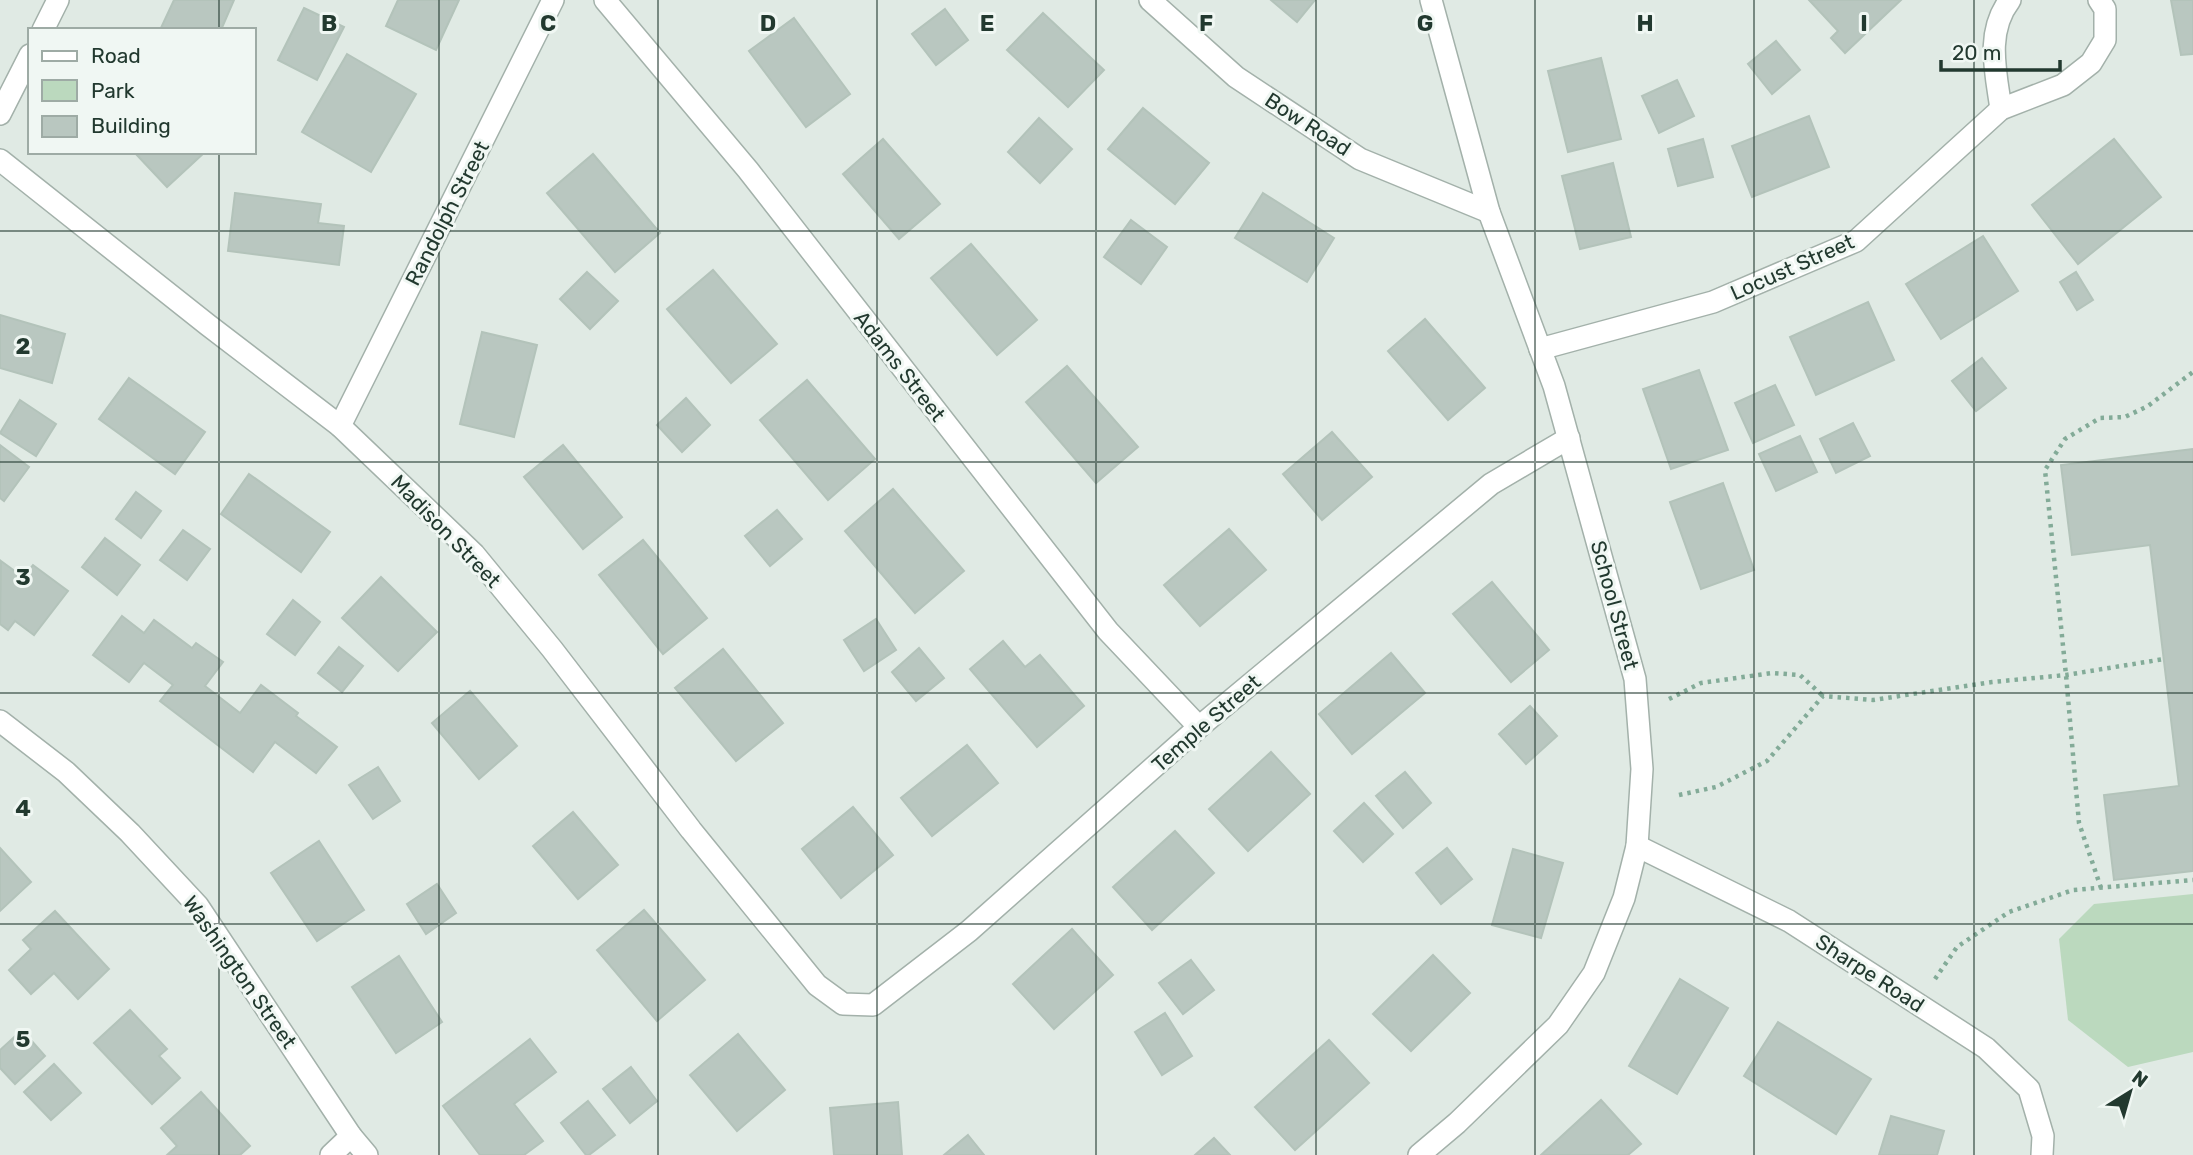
<svg xmlns="http://www.w3.org/2000/svg" width="2193" height="1155" viewBox="0 0 2193 1155" font-family="Rubik,sans-serif">
<rect width="100%" height="100%" fill="#e0eae4"/>
<!-- green -->
<path fill="#bbd9be" d="M2193 894V1052L2128 1067 2068 1020 2059 939 2094 904Z"/>
<!-- building -->
<g fill="#b9c7c0" stroke="#b3c3ba" stroke-width="2">
<path d="M174 0H234L221 30H160Z"/>
<path d="M398 0H459L436 50 386 26Z"/>
<path d="M1271 0H1315L1297 22Z"/>
<path d="M1809 0H1901L1845 53 1831 38 1838 31Z"/>
<path d="M2171 0H2193V54L2181 55Z"/>
<path d="M304 8 344 27 317 80 278 60Z"/>
<path d="M945 9 968 40 936 65 912 34Z"/>
<path d="M1043 13 1104 70 1068 107 1007 50Z"/>
<path d="M794 18 850 94 806 127 749 51Z"/>
<path d="M1776 41 1800 70 1772 94 1748 64Z"/>
<path d="M347 54 416 94 371 172 302 132Z"/>
<path d="M1601 58 1621 139 1568 152 1548 71Z"/>
<path d="M1677 80 1694 116 1659 133 1642 96Z"/>
<path d="M1143 108 1209 163 1175 204 1108 149Z"/>
<path d="M1809 116 1829 167 1752 197 1732 146Z"/>
<path d="M1039 118 1072 149 1040 183 1008 152Z"/>
<path d="M883 139 940 204 899 239 843 174Z"/>
<path d="M1703 139 1713 177 1678 186 1668 149Z"/>
<path d="M2114 139 2161 197 2078 264 2032 205Z"/>
<path d="M134 152H205L167 187Z"/>
<path d="M593 154 660 233 615 272 547 193Z"/>
<path d="M1613 163 1631 237 1580 249 1562 176Z"/>
<path d="M235 193 321 204 318 223 344 226 339 265 228 251Z"/>
<path d="M1263 193 1334 238 1307 282 1235 238Z"/>
<path d="M1131 220 1167 247 1141 284 1104 257Z"/>
<path d="M1983 236 2018 291 1941 339 1906 284Z"/>
<path d="M971 244 1037 320 997 355 931 278Z"/>
<path d="M713 270 777 344 731 383 667 309Z"/>
<path d="M587 272 618 301 590 329 560 299Z"/>
<path d="M2076 272 2093 300 2077 310 2060 282Z"/>
<path d="M1868 302 1894 360 1816 395 1790 337Z"/>
<path d="M0 315 65 334 52 383 0 368Z"/>
<path d="M1425 319 1485 388 1448 420 1388 351Z"/>
<path d="M482 332 537 345 514 437 460 424Z"/>
<path d="M1982 358 2006 388 1976 411 1952 381Z"/>
<path d="M1067 366 1138 447 1096 483 1026 402Z"/>
<path d="M1699 370 1728 450 1671 469 1643 389Z"/>
<path d="M129 378 205 432 175 474 99 419Z"/>
<path d="M807 380 875 459 828 500 760 420Z"/>
<path d="M1775 385 1794 425 1753 443 1735 403Z"/>
<path d="M686 398 710 425 682 452 657 425Z"/>
<path d="M20 400 56 424 36 456 0 433Z"/>
<path d="M1853 423 1870 456 1836 473 1820 439Z"/>
<path d="M1332 432 1372 477 1322 520 1283 474Z"/>
<path d="M1800 436 1817 472 1776 491 1759 454Z"/>
<path d="M0 445 29 467 4 501 0 498Z"/>
<path d="M563 445 622 517 583 549 524 477Z"/>
<path d="M2193 449V871L2114 880 2104 795 2179 786 2150 545 2072 555 2061 465Z"/>
<path d="M249 474 330 532 301 572 221 514Z"/>
<path d="M1723 483 1754 570 1701 589 1670 502Z"/>
<path d="M893 489 964 571 915 613 845 531Z"/>
<path d="M136 492 161 511 141 538 116 519Z"/>
<path d="M777 510 802 539 770 566 745 536Z"/>
<path d="M1229 529 1266 570 1200 626 1164 585Z"/>
<path d="M183 530 210 549 187 580 160 560Z"/>
<path d="M105 538 140 565 117 595 82 567Z"/>
<path d="M643 540 707 618 663 654 599 575Z"/>
<path d="M1 561 23 577 33 565 68 591 34 635 15 621 8 630 0 624Z"/>
<path d="M381 577 437 632 398 671 342 618Z"/>
<path d="M1492 582 1549 650 1511 682 1453 614Z"/>
<path d="M293 600 320 622 295 655 267 634Z"/>
<path d="M122 616 144 633 154 620 192 648 196 643 223 662 205 686 240 713 261 685 298 713 296 716 337 747 316 773 275 742 253 772 160 701 173 685 144 663 129 682 93 655Z"/>
<path d="M876 619 896 650 864 671 844 640Z"/>
<path d="M1003 641 1025 667 1040 655 1084 706 1037 747 970 669Z"/>
<path d="M339 647 363 666 342 692 318 673Z"/>
<path d="M919 648 944 678 916 701 892 672Z"/>
<path d="M723 649 783 723 736 761 675 688Z"/>
<path d="M1391 653 1425 693 1352 754 1319 714Z"/>
<path d="M470 691 517 746 479 779 432 723Z"/>
<path d="M1530 706 1557 736 1526 764 1499 734Z"/>
<path d="M967 745 998 783 932 836 901 798Z"/>
<path d="M1271 752 1310 794 1248 851 1209 809Z"/>
<path d="M378 767 400 801 373 819 349 785Z"/>
<path d="M1405 772 1431 803 1403 828 1376 796Z"/>
<path d="M1364 803 1393 834 1363 862 1334 831Z"/>
<path d="M853 807 893 855 841 898 802 849Z"/>
<path d="M573 812 618 865 578 899 533 846Z"/>
<path d="M1175 831 1214 873 1152 930 1113 887Z"/>
<path d="M319 841 364 910 317 941 271 873Z"/>
<path d="M0 848 31 882 0 911Z"/>
<path d="M1447 848 1472 879 1441 904 1416 873Z"/>
<path d="M1513 849 1563 863 1541 938 1492 925Z"/>
<path d="M437 884 456 913 426 934 407 904Z"/>
<path d="M644 910 705 980 657 1021 597 950Z"/>
<path d="M55 911 109 969 78 999 54 973 31 994 9 970 31 949 23 940Z"/>
<path d="M1072 929 1113 975 1054 1029 1013 984Z"/>
<path d="M1433 955 1470 993 1411 1051 1373 1014Z"/>
<path d="M399 956 442 1022 396 1053 352 987Z"/>
<path d="M1191 960 1214 990 1183 1014 1159 983Z"/>
<path d="M1680 979 1728 1008 1677 1094 1629 1066Z"/>
<path d="M130 1010 167 1049 159 1056 180 1078 152 1104 94 1043Z"/>
<path d="M1165 1013 1192 1056 1162 1075 1135 1032Z"/>
<path d="M1778 1022 1871 1079 1836 1134 1744 1076Z"/>
<path d="M22 1030 45 1056 15 1084 0 1068V1050Z"/>
<path d="M738 1034 785 1090 737 1131 690 1075Z"/>
<path d="M530 1039 556 1072 514 1104 543 1141 524 1155H480L443 1106Z"/>
<path d="M1329 1040 1369 1083 1295 1150 1255 1107Z"/>
<path d="M54 1064 81 1093 51 1120 24 1092Z"/>
<path d="M631 1067 657 1101 630 1123 603 1089Z"/>
<path d="M201 1092 250 1146 240 1155H167L177 1146 161 1128Z"/>
<path d="M1601 1100 1641 1144 1628 1155H1541Z"/>
<path d="M588 1101 615 1135 589 1155H586L561 1123Z"/>
<path d="M898 1102 902 1155H834L830 1108Z"/>
<path d="M1891 1116 1944 1131 1937 1155H1879Z"/>
<path d="M968 1135 984 1155H944Z"/>
<path d="M1214 1138 1230 1155H1195Z"/>
</g>
<g fill="none" stroke-linecap="round" stroke-linejoin="round">
<!-- minor casing -->
<g stroke="#a3b1aa" stroke-width="24">
<g id="minor">
<path d="M605 0 748 170 1108 631 1199 727"/>
<path d="M1150 0 1236 77 1360 159 1489 212"/>
<path d="M43 30 58 0"/>
<path d="M2001 109C1996 73 1985 32 2010 0"/>
<path d="M0 114 30 55"/>
<path d="M0 160 208 325 340 426 474 554 552 649 691 830 817 985 843 1004 873 1005 969 931 1199 727 1491 484 1569 438"/>
<path d="M1540 349 1713 302 1856 241 2001 109 2063 85 2091 63 2105 40V9L2099 0"/>
<path d="M340 426 553 0"/>
<path d="M0 721 66 772 130 833 198 906 351 1136 367 1155"/>
<path d="M1637 846 1789 921 1986 1048 2029 1089 2043 1136 2042 1155"/>
<path d="M331 1155 351 1136"/>
<path d="M1419 1155 1457 1123 1558 1025 1594 973 1624 898 1637 846 1642 769 1635 679 1554 386 1489 212 1431 0"/>
</g>
</g>
<!-- path -->
<g stroke="#83ab98" stroke-width="4.5" stroke-dasharray="3.5 5" stroke-linecap="butt">
<path d="M1669 699 1701 683 1772 673 1800 675 1823 696"/>
<path d="M1679 795 1716 787 1767 761 1823 696 1873 700 1992 682 2066 675 2164 659"/>
<path d="M2101 888 2079 823 2066 675 2045 470 2065 439 2100 418 2125 417 2148 406 2193 372"/>
<path d="M1935 979 1957 947 2009 912 2073 890 2193 880"/>
</g>
<!-- minor -->
<use href="#minor" stroke="#fff" stroke-width="21"/>
</g>
<!-- grid -->
<path fill="none" stroke="#22392f" stroke-width="2" stroke-opacity="0.55" d="M219 0V30M439 0V1155M658 0V1155M877 0V1155M1096 0V1155M1316 0V1155M1535 0V1155M1754 0V1155M1974 0V1155M219 152V1155M0 231H2193M0 462H2193M0 693H2193M0 924H2193"/>
<g text-anchor="middle" dominant-baseline="central" stroke-width="6" stroke-linejoin="round" paint-order="stroke">
<!-- street labels -->
<g font-size="21" fill="#22392f" stroke="#f0f7f3">
<text transform="translate(1308 124) rotate(33)">Bow Road</text>
<text transform="translate(447 213) rotate(-63)">Randolph Street</text>
<text transform="translate(1792 267) rotate(-24)">Locust Street</text>
<text transform="translate(900 366) rotate(52)">Adams Street</text>
<text transform="translate(446 531) rotate(46)">Madison Street</text>
<text transform="translate(1615 605) rotate(75)">School Street</text>
<text transform="translate(1206 723) rotate(-41)">Temple Street</text>
<text transform="translate(240 972) rotate(55)">Washington Street</text>
<text transform="translate(1870 973) rotate(33)">Sharpe Road</text>
</g>
</g>
<g font-size="23" text-anchor="middle" font-weight="bold" fill="#22392f" stroke="#f0f7f3" stroke-width="6" stroke-linejoin="round" paint-order="stroke">
<text x="329" y="31">B</text>
<text x="548" y="31">C</text>
<text x="768" y="31">D</text>
<text x="987" y="31">E</text>
<text x="1206" y="31">F</text>
<text x="1425" y="31">G</text>
<text x="1645" y="31">H</text>
<text x="1864" y="31">I</text>
<text x="23" y="354">2</text>
<text x="23" y="585">3</text>
<text x="23" y="816">4</text>
<text x="23" y="1047">5</text>
</g>
<!-- legend -->
<rect x="28" y="28" width="228" height="126" fill="#f0f7f3" stroke="#9eaba5" stroke-width="2"/>
<rect x="42" y="51" width="35" height="10" fill="#ffffff" stroke="#9eaba5" stroke-width="2"/>
<text x="91" y="63" font-size="21" fill="#22392f">Road</text>
<rect x="42" y="80" width="35" height="21" fill="#bbd9be" stroke="#9eaba5" stroke-width="2"/>
<text x="91" y="98" font-size="21" fill="#22392f">Park</text>
<rect x="42" y="116" width="35" height="21" fill="#b9c7c0" stroke="#9eaba5" stroke-width="2"/>
<text x="91" y="133" font-size="21" fill="#22392f">Building</text>
<!-- north arrow -->
<g transform="translate(2130 1092) rotate(37)" stroke="#f0f7f3" stroke-width="5" paint-order="stroke">
<path d="M0-5L12 26L0 18L-12 26Z" fill="#22392f"/>
<text y="-10" font-size="19" font-weight="bold" text-anchor="middle" fill="#22392f">N</text>
</g>
<!-- scale -->
<path d="M1941 60v10h119v-10" fill="none" stroke="#22392f" stroke-width="3.5"/>
<text x="1952" y="60" font-size="21" fill="#22392f" stroke="#f0f7f3" stroke-width="5" paint-order="stroke">20 m</text>
</svg>
